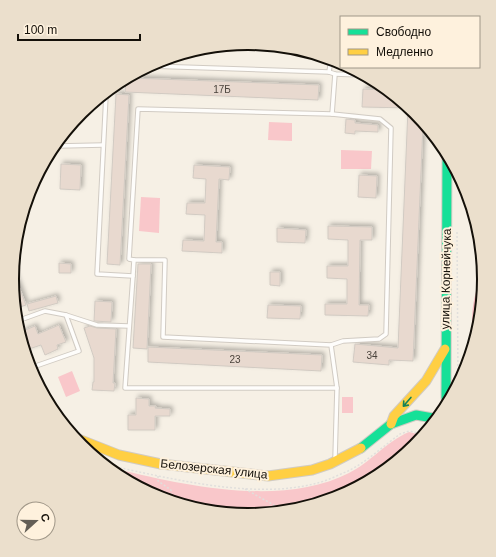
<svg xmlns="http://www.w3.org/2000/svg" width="496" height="557" viewBox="0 0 496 557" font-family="Arial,sans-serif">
<defs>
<filter id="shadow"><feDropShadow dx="2.5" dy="-2.5" stdDeviation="2" flood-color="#0004"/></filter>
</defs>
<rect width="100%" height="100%" fill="#f6f0e5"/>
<!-- green -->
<g fill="#f9c7ca">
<path d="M269 122 292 123V141L268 140Z"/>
<path d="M341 150 372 151 371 169H341Z"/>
<path d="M141 197 160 198 159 233 139 231Z"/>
<path d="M72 371 80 391 66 397 58 377Z"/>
<rect x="342" y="397" width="11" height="16"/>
<path d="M409 432 422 435 415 446 338 497 248 514 157 496 117 469C186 486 283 507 349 473 371 462 387 441 409 432Z"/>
</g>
<!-- forest -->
<path fill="#f4b8be" d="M483 274 484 279 472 341C472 314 471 299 483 274Z"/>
<!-- building -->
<g fill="#e8d9cf" stroke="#d2cbc3" filter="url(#shadow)">
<path d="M248 42 266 46V50L231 48V46Z"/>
<path d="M131 78 319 85 318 100 125 92 126 82Z"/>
<path d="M363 89 382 90 415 112 423 124 413 361 389 360V365L353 362 355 344 398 348 408 108 362 107Z"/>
<path d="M116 94 129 95 120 265 107 264Z"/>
<path d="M346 119 355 120V123L378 125V132L355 131V134L345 133Z"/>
<path d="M61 164 81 165 80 190 60 189Z"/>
<path d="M194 165 230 167 229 180 219 179 216 242H222V253L182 251 183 240 204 241 205 215 186 214 187 203H205L206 179 193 178Z"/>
<path d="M359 175 377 176 376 198 358 197Z"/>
<path d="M328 226 372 227V240H360L359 305H369L368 316 325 315V304H347V279L327 278V266H348V240L328 239Z"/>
<path d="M277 228 306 230 305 243 277 242Z"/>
<path d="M59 263 71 264V273H59Z"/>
<path d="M138 264H151L147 349 133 348Z"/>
<path d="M270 272H280V286L270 285Z"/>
<path d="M15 276 26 305 20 307 15 293 12 278Z"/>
<path d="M56 296 58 303 29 311 27 304Z"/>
<path d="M95 301 112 302 111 322 94 321Z"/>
<path d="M268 305 301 306 300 319 267 318Z"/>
<path d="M59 325 66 342 57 345 58 349 45 355 41 345 26 350 23 331 35 326 38 334Z"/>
<path d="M90 326 97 328 116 329 113 383H115L114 391 92 390 93 382H94V358L84 328Z"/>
<path d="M148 347 322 355 321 371 148 362Z"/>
<path d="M136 398 149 399V406H156L155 408 170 409V416H155V430H128V415H136Z"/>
</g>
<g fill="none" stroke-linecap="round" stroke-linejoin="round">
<!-- lane casing -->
<g stroke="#d1cbc3" stroke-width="5.5">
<g id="lane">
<path d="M150 66 329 72 335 74 361 75"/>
<path d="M329 72 331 59"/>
<path d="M335 74 332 114 138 109 129 259 134 260 133 276 125 388H337L335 459"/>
<path d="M106 95 97 274 133 276"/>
<path d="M58 146 103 145"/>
<path d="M134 260H165L163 337 331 345 337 388"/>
<path d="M20 320 45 311 66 315 97 325 129 326"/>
<path d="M331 345 343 341 379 339 386 334 391 128 380 119 332 114"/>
<path d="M30 368 79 351 66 315"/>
</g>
</g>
<!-- fast casing -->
<g stroke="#d1cbc3" stroke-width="11">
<g id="fast">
<path d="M446 398 447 160"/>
<path d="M361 448 391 424 416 415 433 418"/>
</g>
</g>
<!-- slow casing -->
<g stroke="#d1cbc3" stroke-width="11">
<g id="slow">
<path d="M391 424 394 416 426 381 445 349"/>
<path d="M76 438 119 455 161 464 268 476 312 470 330 464 361 448"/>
</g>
</g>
<!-- path -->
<g stroke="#e1dfdc" stroke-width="1.5" stroke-dasharray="2 2" stroke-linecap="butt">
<path d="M457 232 458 380"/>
<path d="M112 466C172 479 257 500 317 483 327 481 338 475 348 471 365 463 385 445 400 434L409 431 423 434"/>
<path d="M158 476V481L171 490V499"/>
<path d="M245 489 279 508"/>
</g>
<!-- lane -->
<use href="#lane" stroke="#fefdfb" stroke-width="3.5"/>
<!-- fast -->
<use href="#fast" stroke="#16e098" stroke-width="9"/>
<!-- slow -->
<use href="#slow" stroke="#ffcf43" stroke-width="9"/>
</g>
<!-- one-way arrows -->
<defs><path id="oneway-shaft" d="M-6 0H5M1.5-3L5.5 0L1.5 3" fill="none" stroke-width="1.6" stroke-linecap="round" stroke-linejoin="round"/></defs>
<use stroke="#158258" href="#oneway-shaft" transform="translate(407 402) rotate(131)"/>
<g text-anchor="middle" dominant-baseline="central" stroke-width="4" stroke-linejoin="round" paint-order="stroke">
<!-- number labels -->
<g font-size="10" fill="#4a433c">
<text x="222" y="89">17Б</text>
<text x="372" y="355">34</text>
<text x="235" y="359">23</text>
</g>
<!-- street labels -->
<g font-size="12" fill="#141009" stroke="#fef1dd">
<text transform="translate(446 279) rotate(-89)">улица Корнейчука</text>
<text transform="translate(214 469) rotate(6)">Белозерская улица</text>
</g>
</g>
<!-- crop -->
<path d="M0 0H496V557H0ZM19 279a229 229 0 1 1 458 0a229 229 0 1 1-458 0Z" fill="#ebdfcc" fill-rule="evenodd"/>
<path fill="none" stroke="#141009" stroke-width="2" d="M19 279a229 229 0 1 1 458 0a229 229 0 1 1-458 0Z"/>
<!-- legend -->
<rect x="340" y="16" width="140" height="52" fill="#fef1dd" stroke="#a09788"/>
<rect x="348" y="29" width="20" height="6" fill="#16e098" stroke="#a09788"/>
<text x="376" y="36" font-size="12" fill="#141009">Свободно</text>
<rect x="348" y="49" width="20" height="6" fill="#ffcf43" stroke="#a09788"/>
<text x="376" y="56" font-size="12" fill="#141009">Медленно</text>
<!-- north arrow -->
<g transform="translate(36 521) rotate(69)"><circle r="19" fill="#fef1dd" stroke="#a09788"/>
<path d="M0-3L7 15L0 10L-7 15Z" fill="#635e56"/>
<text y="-6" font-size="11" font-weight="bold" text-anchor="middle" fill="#141009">С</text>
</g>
<!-- scale -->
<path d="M18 34v6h122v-6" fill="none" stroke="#141009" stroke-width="2"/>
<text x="24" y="34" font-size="12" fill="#141009" stroke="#fef1dd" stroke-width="3" paint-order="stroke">100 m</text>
</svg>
